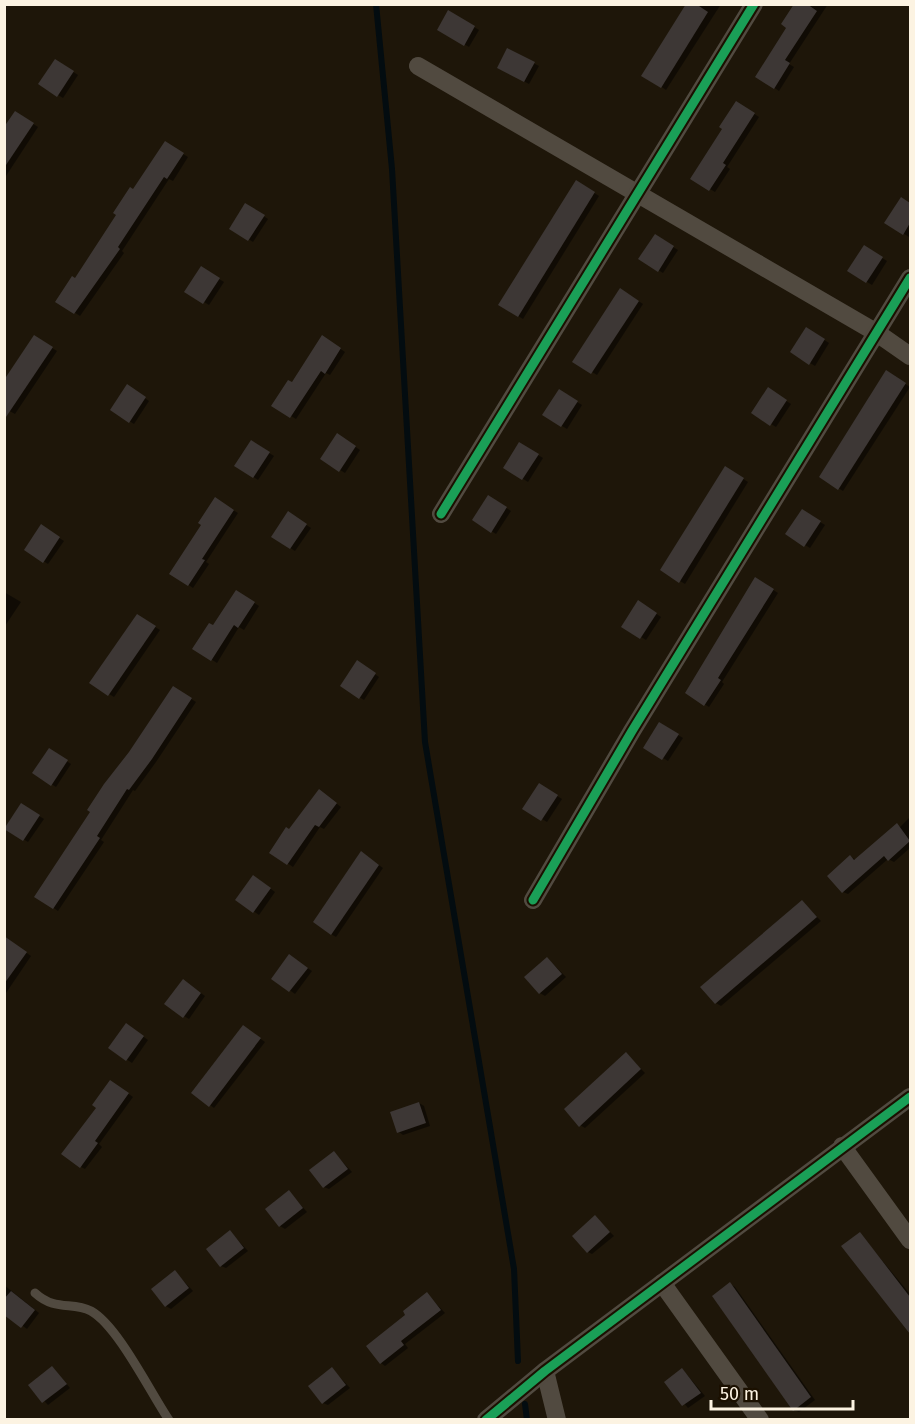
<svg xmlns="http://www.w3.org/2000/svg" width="915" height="1424" viewBox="0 0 915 1424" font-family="'Fira Sans',sans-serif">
<rect width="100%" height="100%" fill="#1e1609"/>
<!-- shadow -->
<g fill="#0007">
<path d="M689 4H721L666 90 644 75Z"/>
<path d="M796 4H828L789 64 794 67 779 91 757 76 788 27Z"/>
<path d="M449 12 479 30 469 47 439 29Z"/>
<path d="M508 50 539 66 529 84 499 68Z"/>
<path d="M56 61 78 75 63 98 40 84Z"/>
<path d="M737 103 759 117 727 167 730 169 715 192 692 178 724 129Z"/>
<path d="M16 113 38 127 4 179V130Z"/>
<path d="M165 143 188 157 173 181 169 179 122 251 124 253 80 316 57 301 75 279Z"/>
<path d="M577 182 599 196 523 319 500 305Z"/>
<path d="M901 199 910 204 909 237 886 222Z"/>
<path d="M246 205 268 219 253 242 231 228Z"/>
<path d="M655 236 678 250 663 273 640 259Z"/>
<path d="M864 247 887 261 872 285 849 271Z"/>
<path d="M201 268 224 282 209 305 186 291Z"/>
<path d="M621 290 643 304 597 375 574 361Z"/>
<path d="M807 329 829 343 815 366 792 352Z"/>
<path d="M34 337 57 351 15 414 4 408Z"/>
<path d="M323 337 345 352 330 375 326 373 296 419 273 405 292 384Z"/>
<path d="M887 372 910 387 843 491 821 477Z"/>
<path d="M127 386 149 401 134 424 112 410Z"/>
<path d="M768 389 791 404 776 427 753 413Z"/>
<path d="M559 391 582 405 567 429 544 415Z"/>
<path d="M338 435 360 450 345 473 322 459Z"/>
<path d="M251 442 274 456 258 480 236 465Z"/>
<path d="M520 444 543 458 528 482 505 467Z"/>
<path d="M726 468 748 482 685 584 662 570Z"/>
<path d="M489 497 511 511 496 534 474 520Z"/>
<path d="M215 499 238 513 206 562 209 564 193 588 171 573 203 524Z"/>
<path d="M802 511 825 525 810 548 787 534Z"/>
<path d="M288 513 311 528 295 551 273 537Z"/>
<path d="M41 526 64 541 48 564 26 550Z"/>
<path d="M756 579 778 593 722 682 724 684 709 707 687 693Z"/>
<path d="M4 592 21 602 5 626 4 625Z"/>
<path d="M237 592 259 606 244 630 239 627 217 663 194 648 213 627Z"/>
<path d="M639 602 661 617 646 640 623 626Z"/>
<path d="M137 616 160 630 114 697 91 683Z"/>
<path d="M357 662 379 677 364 700 342 686Z"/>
<path d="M174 688 196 702 156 762 135 791 133 790 101 840 104 842 58 911 36 896Z"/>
<path d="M660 724 683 738 668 761 645 747Z"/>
<path d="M49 750 71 764 56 787 34 773Z"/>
<path d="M539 785 562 799 547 822 524 808Z"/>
<path d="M324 794 341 807 324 829 320 827 293 867 271 852Z"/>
<path d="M21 805 44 819 28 842 6 828Z"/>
<path d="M910 817V848L894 862 888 859 848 894 843 892 851 857 856 860 897 825 900 827Z"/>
<path d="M366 856 383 868 336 937 331 934Z"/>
<path d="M258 879 275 892 259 915 237 900Z"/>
<path d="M802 902 821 921 721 1006 716 1003Z"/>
<path d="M14 944 31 956 4 996V948Z"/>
<path d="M547 958 566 977 545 996 540 993Z"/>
<path d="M294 959 312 971 295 994 273 978Z"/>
<path d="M188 984 205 996 189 1019 184 1016Z"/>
<path d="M131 1028 148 1040 132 1063 110 1048Z"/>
<path d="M248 1030 265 1042 214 1108 210 1105Z"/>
<path d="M626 1054 645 1073 585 1128 580 1125Z"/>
<path d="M116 1085 133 1097 99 1144 102 1147 85 1169 81 1167Z"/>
<path d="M419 1103 424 1106 430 1126 403 1135 399 1132Z"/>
<path d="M334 1153 352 1172 329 1189 324 1187Z"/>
<path d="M289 1192 307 1212 285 1229 280 1226Z"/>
<path d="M595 1217 614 1236 592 1254 588 1252Z"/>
<path d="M230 1232 248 1251 226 1268 221 1266Z"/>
<path d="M860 1234 910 1294V1332L843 1246Z"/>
<path d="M175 1272 193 1291 171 1309 166 1306Z"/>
<path d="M730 1284 735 1287 815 1400 799 1412 794 1410Z"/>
<path d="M4 1285 39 1313 27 1329 4 1312Z"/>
<path d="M427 1294 445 1313 405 1344 408 1348 385 1366 381 1363 408 1315Z"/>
<path d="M53 1368 70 1388 48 1405 30 1386Z"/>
<path d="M332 1369 350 1388 328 1405 323 1403Z"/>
<path d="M683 1370 705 1396 688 1408 666 1382Z"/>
</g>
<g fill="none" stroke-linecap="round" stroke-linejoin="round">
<!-- stream -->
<g stroke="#030c10" stroke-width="6">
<path d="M376 4 392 169 425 742 514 1269 518 1361"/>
<path d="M525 1404 527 1420"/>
</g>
</g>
<!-- building -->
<g fill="#3d3735">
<path d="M686 4H696L708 12 661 88 641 76Z"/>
<path d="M794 4H807L817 11 785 60 790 63 774 89 755 77 786 28 781 24Z"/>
<path d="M448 10 475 26 464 46 437 30Z"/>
<path d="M507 48 535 62 524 82 497 68Z"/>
<path d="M55 59 74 71 57 97 38 84Z"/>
<path d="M736 101 755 113 723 163 726 165 709 191 690 179 722 129 719 127Z"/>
<path d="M15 111 34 123 4 168V127Z"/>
<path d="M165 141 184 153 167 179 164 177 118 247 120 249 74 314 55 302 72 276 75 278 116 215 113 213 130 187 133 189Z"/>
<path d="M576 180 595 192 518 317 498 305Z"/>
<path d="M901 197 910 203V223L903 235 884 223Z"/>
<path d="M245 203 265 215 248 241 229 229Z"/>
<path d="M655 234 674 246 658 272 638 259Z"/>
<path d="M864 245 883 257 866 283 847 271Z"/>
<path d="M201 266 220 278 203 304 184 292Z"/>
<path d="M620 288 639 301 591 374 572 362Z"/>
<path d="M806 327 825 339 809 365 790 352Z"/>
<path d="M34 335 53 347 4 420V380Z"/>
<path d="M322 335 341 348 325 374 321 371 290 418 271 406 288 380 292 382Z"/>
<path d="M886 370 906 383 838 490 819 477Z"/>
<path d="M127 384 146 397 129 423 110 410Z"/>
<path d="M768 387 787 400 770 426 751 413Z"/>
<path d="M559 389 578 401 561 427 542 415Z"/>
<path d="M337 433 356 446 339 472 320 459Z"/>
<path d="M251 440 270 452 253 478 234 466Z"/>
<path d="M519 442 539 454 522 480 503 468Z"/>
<path d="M725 466 744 478 679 583 660 570Z"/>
<path d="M488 495 507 507 491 533 472 520Z"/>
<path d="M215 497 234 510 202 559 205 560 188 586 169 574 201 525 198 523Z"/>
<path d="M802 509 821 521 804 547 785 534Z"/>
<path d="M288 511 307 524 290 549 271 537Z"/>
<path d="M41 524 60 537 43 563 24 550Z"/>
<path d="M755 577 774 589 718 678 721 680 704 706 685 693Z"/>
<path d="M236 590 255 602 238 628 234 625 211 661 192 649 209 623 213 625Z"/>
<path d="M638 600 657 613 640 639 621 627Z"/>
<path d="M137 614 156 626 108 696 89 683Z"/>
<path d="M357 660 376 673 359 699 340 686Z"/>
<path d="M173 686 192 698 152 759 129 790 127 789 97 836 100 838 53 909 34 897 90 812 87 810 104 784 129 752Z"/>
<path d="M659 722 679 734 662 760 643 748Z"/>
<path d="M49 748 68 760 51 786 32 773Z"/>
<path d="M539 783 558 795 541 821 522 809Z"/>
<path d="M319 789 337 803 319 827 315 825 287 865 269 853 286 827 289 829Z"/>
<path d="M21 803 40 815 23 841 4 829Z"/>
<path d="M897 823 910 841 888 861 884 856 842 893 827 876 850 855 854 860Z"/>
<path d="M361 851 379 865 331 935 313 922Z"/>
<path d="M253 875 271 888 253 913 235 900Z"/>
<path d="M802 900 817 917 715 1004 700 987Z"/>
<path d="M4 936 27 952 4 984Z"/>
<path d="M289 954 308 968 289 992 271 979Z"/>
<path d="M547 957 562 974 539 994 524 977Z"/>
<path d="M183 979 201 993 183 1018 164 1004Z"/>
<path d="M126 1023 144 1036 126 1061 108 1048Z"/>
<path d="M243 1025 261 1038 209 1107 191 1093Z"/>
<path d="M626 1052 641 1069 579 1127 564 1109Z"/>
<path d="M110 1080 129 1093 95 1141 98 1143 80 1168 61 1154 96 1108 92 1105Z"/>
<path d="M419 1102 426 1123 397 1133 390 1112Z"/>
<path d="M334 1151 348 1169 323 1188 309 1170Z"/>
<path d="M289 1190 303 1208 279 1227 265 1209Z"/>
<path d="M595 1215 610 1232 587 1253 572 1236Z"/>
<path d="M230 1230 244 1248 220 1267 206 1249Z"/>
<path d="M860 1232 910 1297V1334L841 1246Z"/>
<path d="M175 1270 189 1288 165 1307 151 1289Z"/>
<path d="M730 1282 811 1397 793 1411 712 1296Z"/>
<path d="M11 1291 35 1310 21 1328 4 1315V1299Z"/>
<path d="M427 1292 441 1310 401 1341 404 1345 380 1364 366 1346 405 1315 403 1311Z"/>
<path d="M52 1366 67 1384 42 1403 28 1385Z"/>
<path d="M332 1367 346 1385 322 1404 308 1386Z"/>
<path d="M682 1368 701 1393 682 1406 664 1382Z"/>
</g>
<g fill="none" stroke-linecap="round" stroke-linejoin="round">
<!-- service -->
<path stroke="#514a40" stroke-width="9" d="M35 1293C56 1312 72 1301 91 1311 118 1326 150 1392 169 1420"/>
<!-- minor -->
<g stroke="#514a40" stroke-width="18">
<path d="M418 66 877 333 910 356"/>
<path d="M441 514 754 4"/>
<path d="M533 900 632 731 910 278"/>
<path d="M842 1146 910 1240"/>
<path d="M662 1283 760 1420"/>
<path d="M545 1371 557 1420"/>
<path d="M486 1420 545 1371 910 1097"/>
</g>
<!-- cycleway casing -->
<g stroke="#1b1000" stroke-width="13">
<g id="cycleway">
<path d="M441 514 754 4"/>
<path d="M533 900 632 731 910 278"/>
<path d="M486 1420 545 1371 910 1097"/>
</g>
</g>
<!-- cycleway -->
<use href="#cycleway" stroke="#1a9f57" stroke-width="9"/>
</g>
<!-- border -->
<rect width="915" height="1424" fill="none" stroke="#fcf3e2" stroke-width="12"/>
<!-- scale -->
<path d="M711 1400v9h142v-9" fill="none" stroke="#fcf3e2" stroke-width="3"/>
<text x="720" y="1400" font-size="18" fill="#fcf3e2" stroke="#1b1000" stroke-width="4.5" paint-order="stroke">50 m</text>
</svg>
